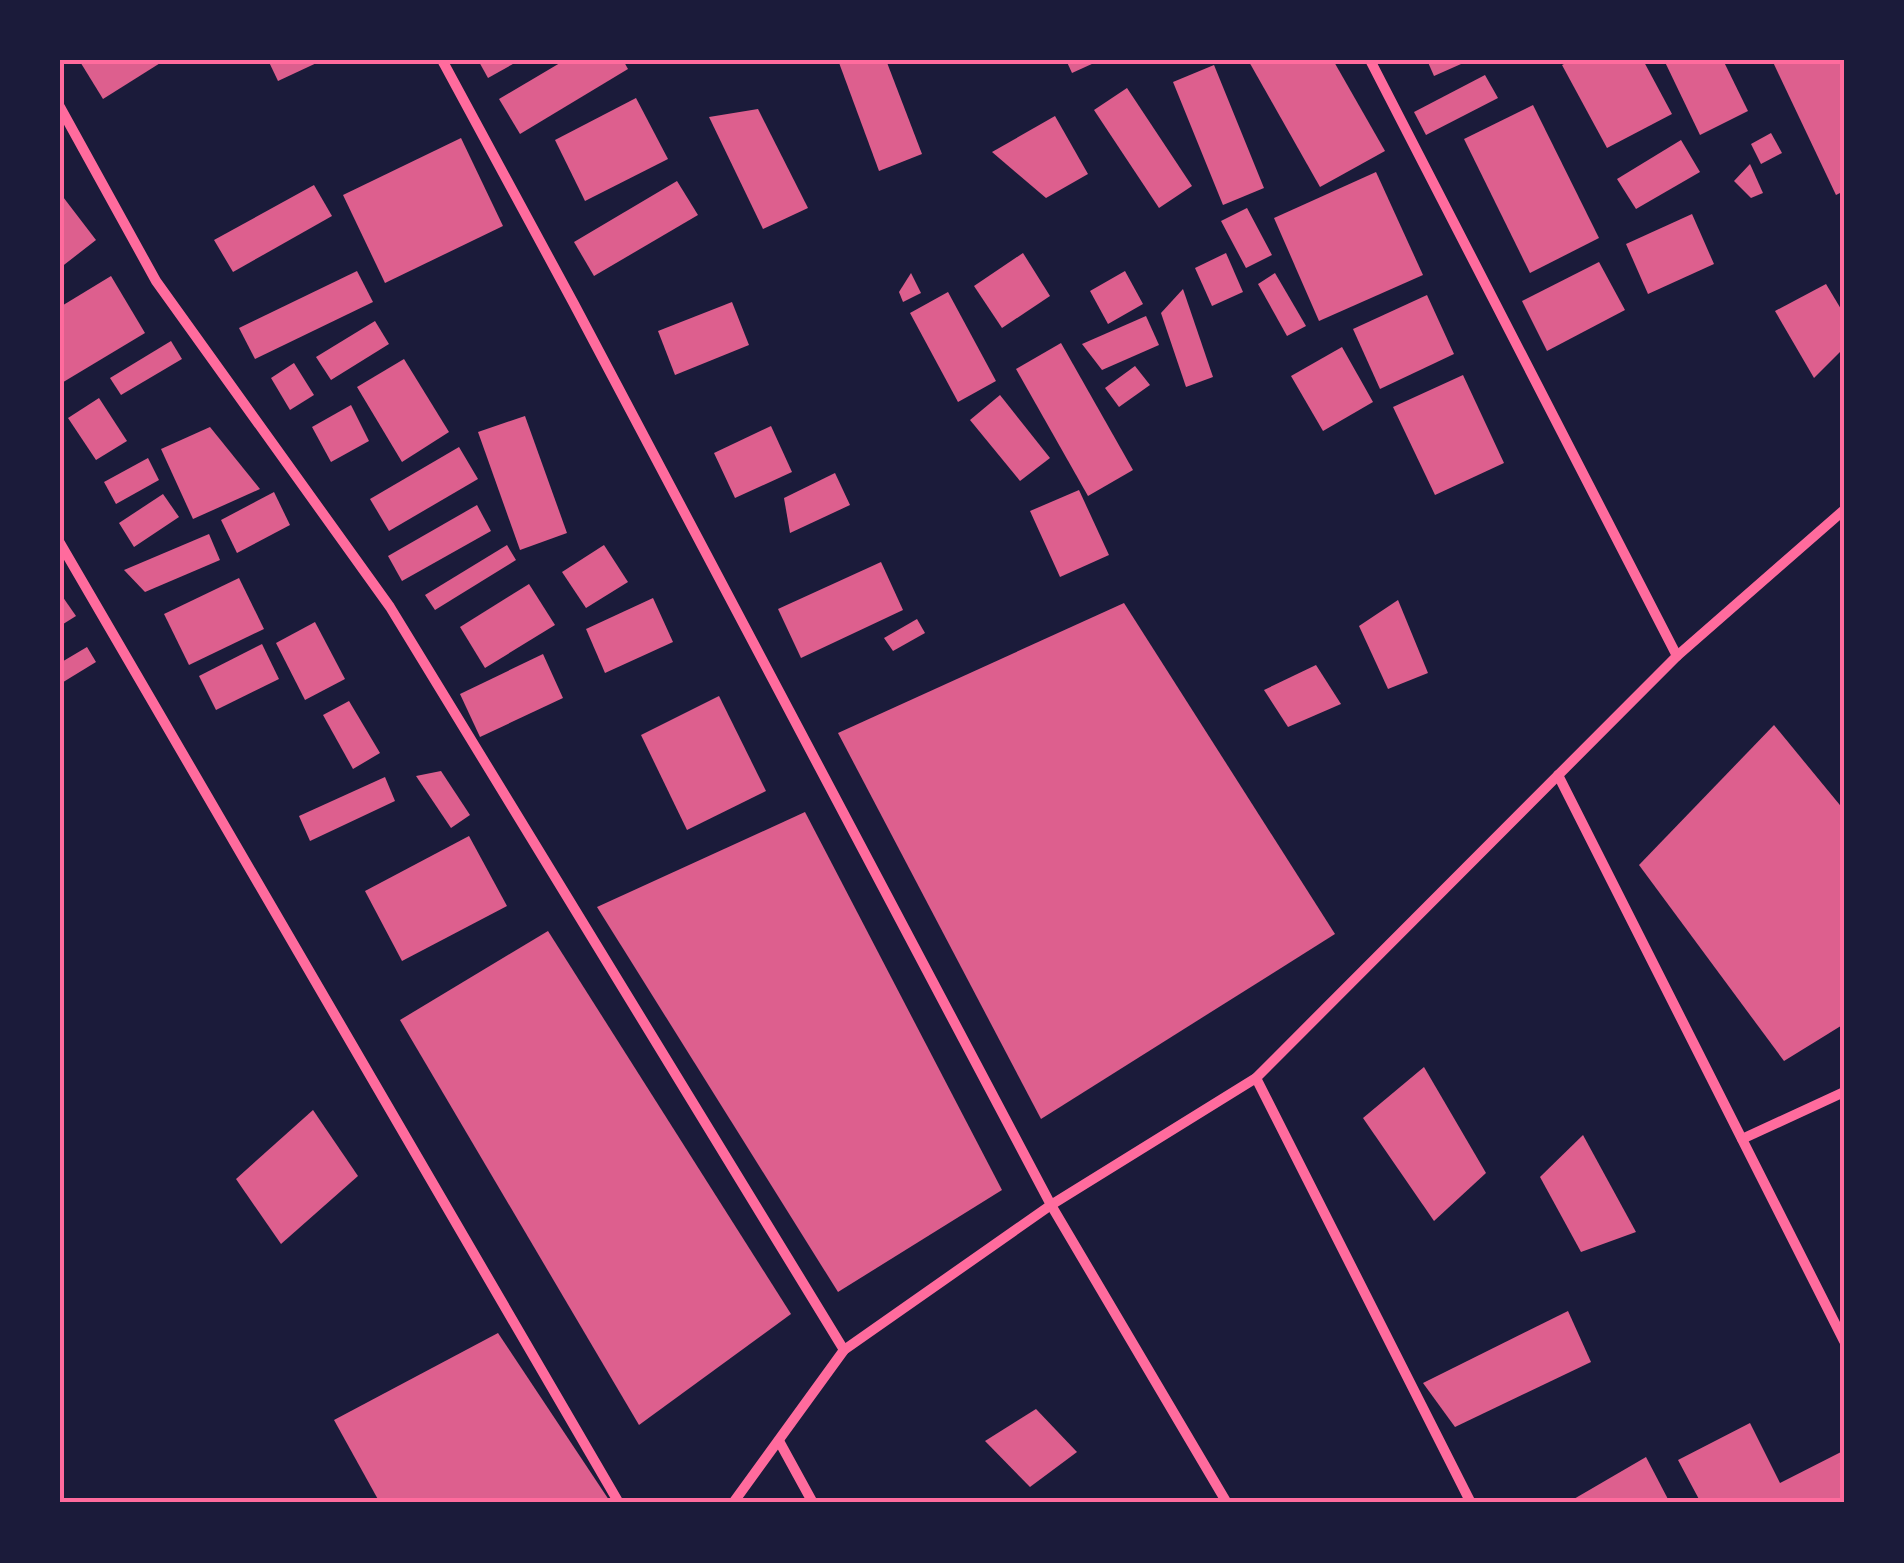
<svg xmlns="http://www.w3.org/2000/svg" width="1904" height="1563" viewBox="0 0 1904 1563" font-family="Poppins,sans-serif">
<rect width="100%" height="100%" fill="#1b1b3a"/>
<!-- building -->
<g fill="#dd5f8e">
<path d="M79 60H165L103 99Z"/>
<path d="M268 60H323L278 81Z"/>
<path d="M478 60H520L488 78Z"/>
<path d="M565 60H623L628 69 520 134 499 99Z"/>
<path d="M838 60H886L922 154 879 171Z"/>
<path d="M1066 60H1093L1094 63 1072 73Z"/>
<path d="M1248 60H1333L1385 151 1320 187Z"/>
<path d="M1427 60H1470L1434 76Z"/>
<path d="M1572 60H1643L1672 114 1607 148 1562 65Z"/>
<path d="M1664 60H1723L1748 111 1700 135Z"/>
<path d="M1772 60H1844V191L1836 195Z"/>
<path d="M1214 65 1264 188 1223 205 1173 82Z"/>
<path d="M1485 75 1498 98 1426 135 1414 112Z"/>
<path d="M1127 88 1192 186 1159 208 1094 110Z"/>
<path d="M636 98 668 159 585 201 555 140Z"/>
<path d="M1533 105 1599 238 1530 273 1464 139Z"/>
<path d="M758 109 808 208 763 229 709 117Z"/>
<path d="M1055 116 1088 174 1046 198 992 152Z"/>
<path d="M1771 133 1782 153 1761 164 1751 144Z"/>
<path d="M461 138 503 226 385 283 343 195Z"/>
<path d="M1681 140 1700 172 1636 209 1617 179Z"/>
<path d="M1750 164 1763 193 1751 198 1734 181Z"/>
<path d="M1376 172 1423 275 1319 321 1274 218Z"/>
<path d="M677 181 698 215 594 276 574 242Z"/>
<path d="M314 185 332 216 233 272 214 240Z"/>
<path d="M60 193 96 240 60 268Z"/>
<path d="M1247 208 1272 255 1246 268 1221 221Z"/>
<path d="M1692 214 1714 264 1648 294 1626 244Z"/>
<path d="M1023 253 1050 296 1002 328 974 286Z"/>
<path d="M1226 253 1243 292 1212 306 1195 268Z"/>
<path d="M1599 262 1625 310 1547 351 1522 301Z"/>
<path d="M357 271 373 302 255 359 239 328Z"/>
<path d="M1125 271 1143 304 1108 324 1090 291Z"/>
<path d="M911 273 921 293 903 302 899 292Z"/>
<path d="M1275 273 1306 326 1287 336 1258 284Z"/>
<path d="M111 276 145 333 60 384V307Z"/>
<path d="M1826 284 1844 314V348L1814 378 1775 311Z"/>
<path d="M1183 289 1213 377 1186 387 1161 313Z"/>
<path d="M948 292 996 381 958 402 910 313Z"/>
<path d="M1427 295 1454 354 1380 389 1353 329Z"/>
<path d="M732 302 749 345 675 375 658 331Z"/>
<path d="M1146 316 1159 345 1102 370 1082 344Z"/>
<path d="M375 321 389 344 331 380 316 357Z"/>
<path d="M171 341 182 359 121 395 110 378Z"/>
<path d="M1061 343 1133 470 1088 496 1016 369Z"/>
<path d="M1342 347 1373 402 1323 431 1291 376Z"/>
<path d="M404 359 449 432 402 462 357 387Z"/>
<path d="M294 363 314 395 290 410 271 378Z"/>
<path d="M1135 366 1150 385 1119 407 1105 388Z"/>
<path d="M1463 375 1504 463 1435 495 1393 407Z"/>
<path d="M1000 395 1050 458 1020 481 970 420Z"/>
<path d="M99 398 127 441 96 460 68 418Z"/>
<path d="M351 405 369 441 331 462 312 427Z"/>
<path d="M525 416 567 533 520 550 478 432Z"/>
<path d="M771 426 792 472 735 498 714 453Z"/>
<path d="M210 427 260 489 193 519 161 449Z"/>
<path d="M459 447 478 479 389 531 370 499Z"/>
<path d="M148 458 159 480 116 504 104 482Z"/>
<path d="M835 473 850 505 790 533 784 498Z"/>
<path d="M1079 490 1109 555 1060 577 1030 511Z"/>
<path d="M274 492 290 525 237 553 221 520Z"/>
<path d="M163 494 179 517 134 547 119 523Z"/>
<path d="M477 505 491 531 402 581 388 556Z"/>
<path d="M209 534 220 560 145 592 124 570Z"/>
<path d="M507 545 516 560 435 610 425 595Z"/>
<path d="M604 545 628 582 586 608 562 572Z"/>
<path d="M881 562 903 610 801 658 778 609Z"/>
<path d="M239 578 264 629 189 665 164 614Z"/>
<path d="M529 584 555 625 485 668 460 627Z"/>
<path d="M60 593 76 616 60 626Z"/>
<path d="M653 598 673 642 605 673 586 629Z"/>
<path d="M1398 600 1428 673 1388 689 1359 626Z"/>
<path d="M1124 603 1335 934 1041 1119 838 733Z"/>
<path d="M917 619 925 633 893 651 884 638Z"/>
<path d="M315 622 345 679 305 700 276 643Z"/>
<path d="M262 644 279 679 216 710 199 676Z"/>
<path d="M87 647 96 662 60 684V663Z"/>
<path d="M543 654 563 698 480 737 460 694Z"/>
<path d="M1316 665 1341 704 1288 727 1264 690Z"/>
<path d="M719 696 766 791 687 830 641 735Z"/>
<path d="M349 701 380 753 353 769 323 715Z"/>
<path d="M1774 725 1844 810V1024L1784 1061 1639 865Z"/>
<path d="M441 771 470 815 451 828 416 776Z"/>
<path d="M385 777 395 801 310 841 299 816Z"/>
<path d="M805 812 1002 1190 838 1292 597 907Z"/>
<path d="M469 836 507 906 402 961 365 891Z"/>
<path d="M548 931 791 1314 639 1425 400 1020Z"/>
<path d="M1424 1067 1486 1173 1434 1221 1363 1118Z"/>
<path d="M313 1110 358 1176 281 1244 236 1179Z"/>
<path d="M1583 1135 1636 1232 1581 1252 1540 1177Z"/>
<path d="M1568 1311 1591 1362 1455 1427 1423 1383Z"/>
<path d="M498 1333 611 1503H380L334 1420Z"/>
<path d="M1036 1409 1077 1452 1030 1487 985 1441Z"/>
<path d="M1750 1423 1780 1483 1843 1451 1844 1503H1701L1678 1460Z"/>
<path d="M1646 1457 1670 1503H1567Z"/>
</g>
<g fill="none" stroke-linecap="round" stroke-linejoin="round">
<!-- minor -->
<g stroke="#ff6b9d" stroke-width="10">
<path d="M442 60 574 304 1051 1205 1227 1503"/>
<path d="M1370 60 1677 656"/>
<path d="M60 107 156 281 390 607 844 1350"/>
<path d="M60 543 619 1503"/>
<path d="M1558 775 1844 1341"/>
<path d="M1256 1078 1471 1503"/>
<path d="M1742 1139 1844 1092"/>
<path d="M779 1441 813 1503"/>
<path d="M733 1503 844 1350 1051 1205 1256 1078 1677 656 1844 510"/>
</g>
</g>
<!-- border -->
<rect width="1904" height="1563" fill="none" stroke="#1b1b3a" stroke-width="125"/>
<rect x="62" y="62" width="1780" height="1438" fill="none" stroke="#ff6b9d" stroke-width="4"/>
</svg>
